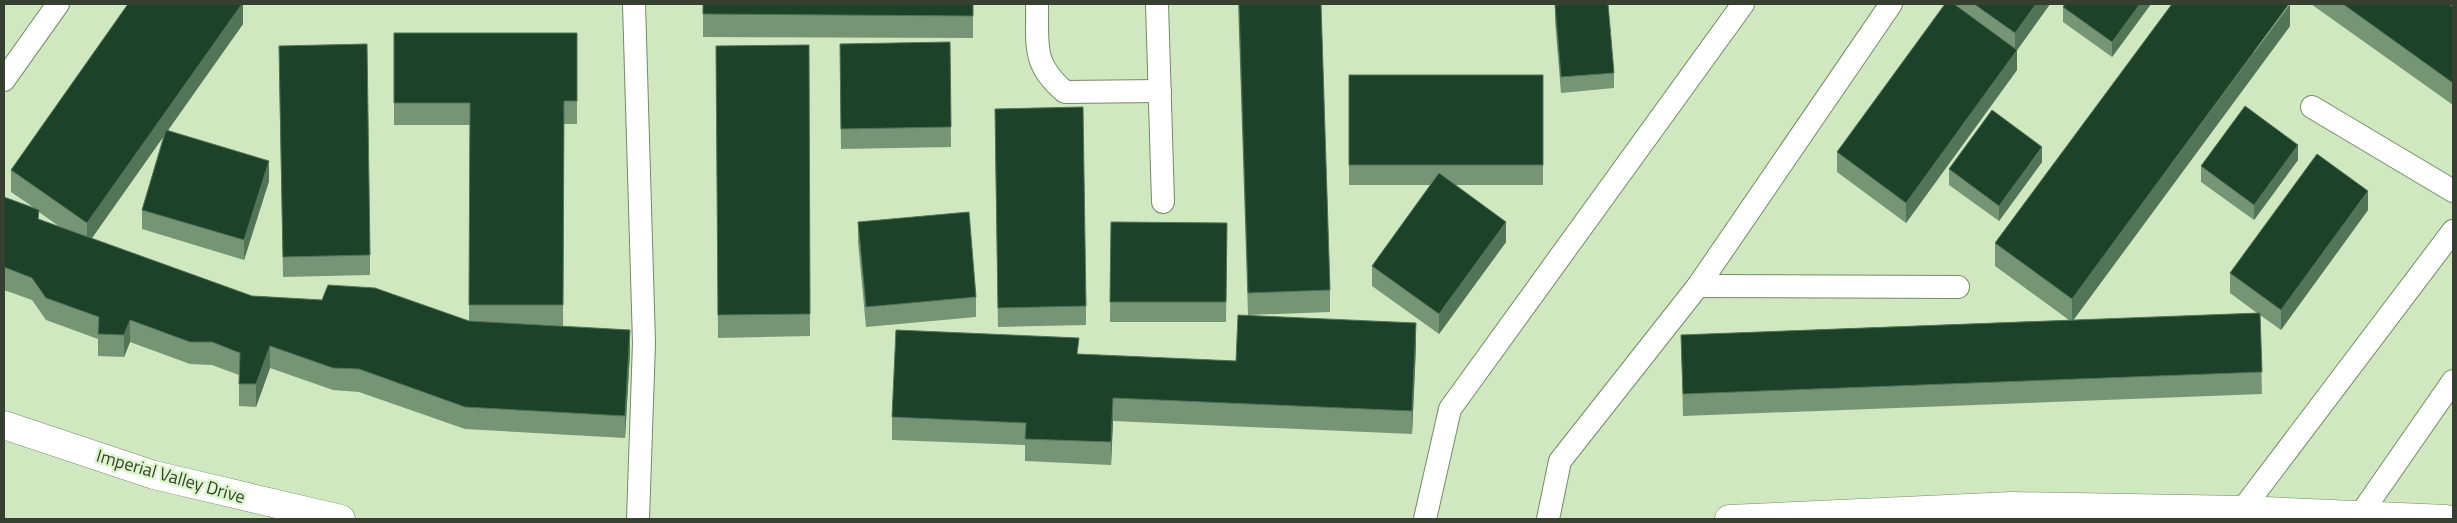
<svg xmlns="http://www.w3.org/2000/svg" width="2457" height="523" viewBox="0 0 2457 523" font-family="'Titillium Web',sans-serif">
<rect width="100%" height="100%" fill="#cfe8c0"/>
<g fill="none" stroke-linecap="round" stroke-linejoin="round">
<!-- lane casing -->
<g stroke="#748b66" stroke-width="24">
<g id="lane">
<path d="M634 4 644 343 638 519"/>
<path d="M1037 4C1038 45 1031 63 1065 92L1160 91"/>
<path d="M1157 4 1163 202"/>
<path d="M4 80 58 4"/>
<path d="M2312 107 2453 191"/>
<path d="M1698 286 1958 287"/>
<path d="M2242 510 2453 231"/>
<path d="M2360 515 2453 381"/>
<path d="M1425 519 1450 409 1743 4"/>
<path d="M1548 519 1560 461 1698 286 1891 4"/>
</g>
</g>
<!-- secondary casing -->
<g stroke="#748b66" stroke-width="29">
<g id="secondary">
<path d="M4 425 154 475 341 519"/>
<path d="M1729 519 2012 506 2242 510 2446 519"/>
</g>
</g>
<!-- lane -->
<use href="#lane" stroke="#fff" stroke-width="22"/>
<!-- secondary -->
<use href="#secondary" stroke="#fff" stroke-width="28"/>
</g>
<!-- wall -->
<g fill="#769575" fill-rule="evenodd">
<path d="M243 4V24L168 130 269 181 244 260 142 229V210L163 137 92 238 252 296 469 321 470 125H394V33H577V124H564L563 326 630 352 625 438 465 429 359 392 333 390 270 368 256 407 239 406V375L212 365 190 364 130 342 124 357 98 356V339L46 320 32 300 4 290V197L33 207 11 192V170ZM39 212 60 227 39 219Z"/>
<path d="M703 4H973V38L703 37Z"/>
<path d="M1238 4H1321L1330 290V312L1248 315Z"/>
<path d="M1955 4H2050L2017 50V70L1906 223 1837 172V152Z"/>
<path d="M2151 4 2112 57 2063 22V7Z"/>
<path d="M2311 4H2449L2453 7V105Z"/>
<path d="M1555 5 1614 73V88L1561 93 1555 21Z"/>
<path d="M2290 26 2073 320 2257 313 2230 293V273L2368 210 2281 330 2260 315 2262 394 1683 416 1681 335 2069 320 1995 266V243Z"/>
<path d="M950 42 951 147 841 149 840 63Z"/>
<path d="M809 45 810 336 718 338 716 46Z"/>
<path d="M279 65 370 255V275L283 277Z"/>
<path d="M1349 75H1543V185H1455L1506 242 1439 334 1372 286V266L1431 185H1349Z"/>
<path d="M995 129 1086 306V325L998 327Z"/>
<path d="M2298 160 2254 220 2201 182V166Z"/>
<path d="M2042 162 1999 221 1949 185V169Z"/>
<path d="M858 222 976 297V317L866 327 858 242Z"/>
<path d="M1111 222 1227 223 1226 322H1110Z"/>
<path d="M1416 346 1412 434 1113 421 1111 465 1025 461V445L892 440V417L1079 354 1236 361Z"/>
</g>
<!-- shaded-wall -->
<g fill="#527457">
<path d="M242 4H243V24L87 245V223Z"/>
<path d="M2036 4H2050L2015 53V33Z"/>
<path d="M2140 4H2151L2112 57V42Z"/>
<path d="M2290 4V26L2072 322V299Z"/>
<path d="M2017 50V70L1906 223V203Z"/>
<path d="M2298 145V160L2254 220V205Z"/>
<path d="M2042 147V162L1999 221V206Z"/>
<path d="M269 161V181L244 260V240Z"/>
<path d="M2368 191V210L2281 330V310Z"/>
<path d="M1506 222V242L1439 334V314Z"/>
<path d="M130 320V342L124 357V335Z"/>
<path d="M1416 323V346L1412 434V411Z"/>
<path d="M630 330V352L625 438V416Z"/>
<path d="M270 346V368L256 407V384Z"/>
<path d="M1113 398V421L1111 465V442Z"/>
</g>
<!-- building -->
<g fill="#1d422a" stroke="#527457">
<path d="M128 4H242L87 223 11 170Z"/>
<path d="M703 4H973V16L703 14Z"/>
<path d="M1239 4H1321L1330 290 1248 293Z"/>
<path d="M1570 4H1608L1614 73 1561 77 1555 5Z"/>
<path d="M1945 4H1954L2017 50 1906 203 1837 152Z"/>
<path d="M1974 4H2036L2015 33Z"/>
<path d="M2065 4H2140L2112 42 2063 7Z"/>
<path d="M2172 4H2289L2072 299 1995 243Z"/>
<path d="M2343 4H2449L2453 7V83Z"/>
<path d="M394 33H577V101H564L563 305H469L470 103H394Z"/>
<path d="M950 42 951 127 841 129 840 44Z"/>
<path d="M367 44 370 255 283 257 279 46Z"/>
<path d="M809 45 810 314 718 315 716 46Z"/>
<rect x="1349" y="75" width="194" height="90"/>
<path d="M2245 106 2298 145 2254 205 2201 166Z"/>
<path d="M1083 107 1086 306 998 308 995 109Z"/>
<path d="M1992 110 2042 147 1999 206 1949 169Z"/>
<path d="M166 130 269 161 244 240 142 210Z"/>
<path d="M2317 154 2368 191 2281 310 2230 273Z"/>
<path d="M1439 173 1506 222 1439 314 1372 266Z"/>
<path d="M4 197 39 210 38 219 252 296 322 300 328 285 375 288 469 321 630 330 625 416 465 407 359 369 333 368 270 346 256 384H239L240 353 212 342H190L130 320 124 335 98 334 99 317 46 298 32 278 4 267Z"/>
<path d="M969 212 976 297 866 307 858 222Z"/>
<path d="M1111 222 1227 223 1226 302H1110Z"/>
<path d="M2260 313 2262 372 1683 394 1681 335Z"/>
<path d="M1238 315 1416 323 1412 411 1113 398 1111 442 1025 439 1026 423 892 417 896 330 1079 338 1077 354 1236 361Z"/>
</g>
<g text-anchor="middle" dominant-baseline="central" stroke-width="5" stroke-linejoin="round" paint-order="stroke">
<!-- street labels -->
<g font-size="18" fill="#374030" stroke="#dcf6cc">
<text transform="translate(171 476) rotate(16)">Imperial Valley Drive</text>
</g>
</g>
<!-- border -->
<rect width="2457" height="523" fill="none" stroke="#374030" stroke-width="10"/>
</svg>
